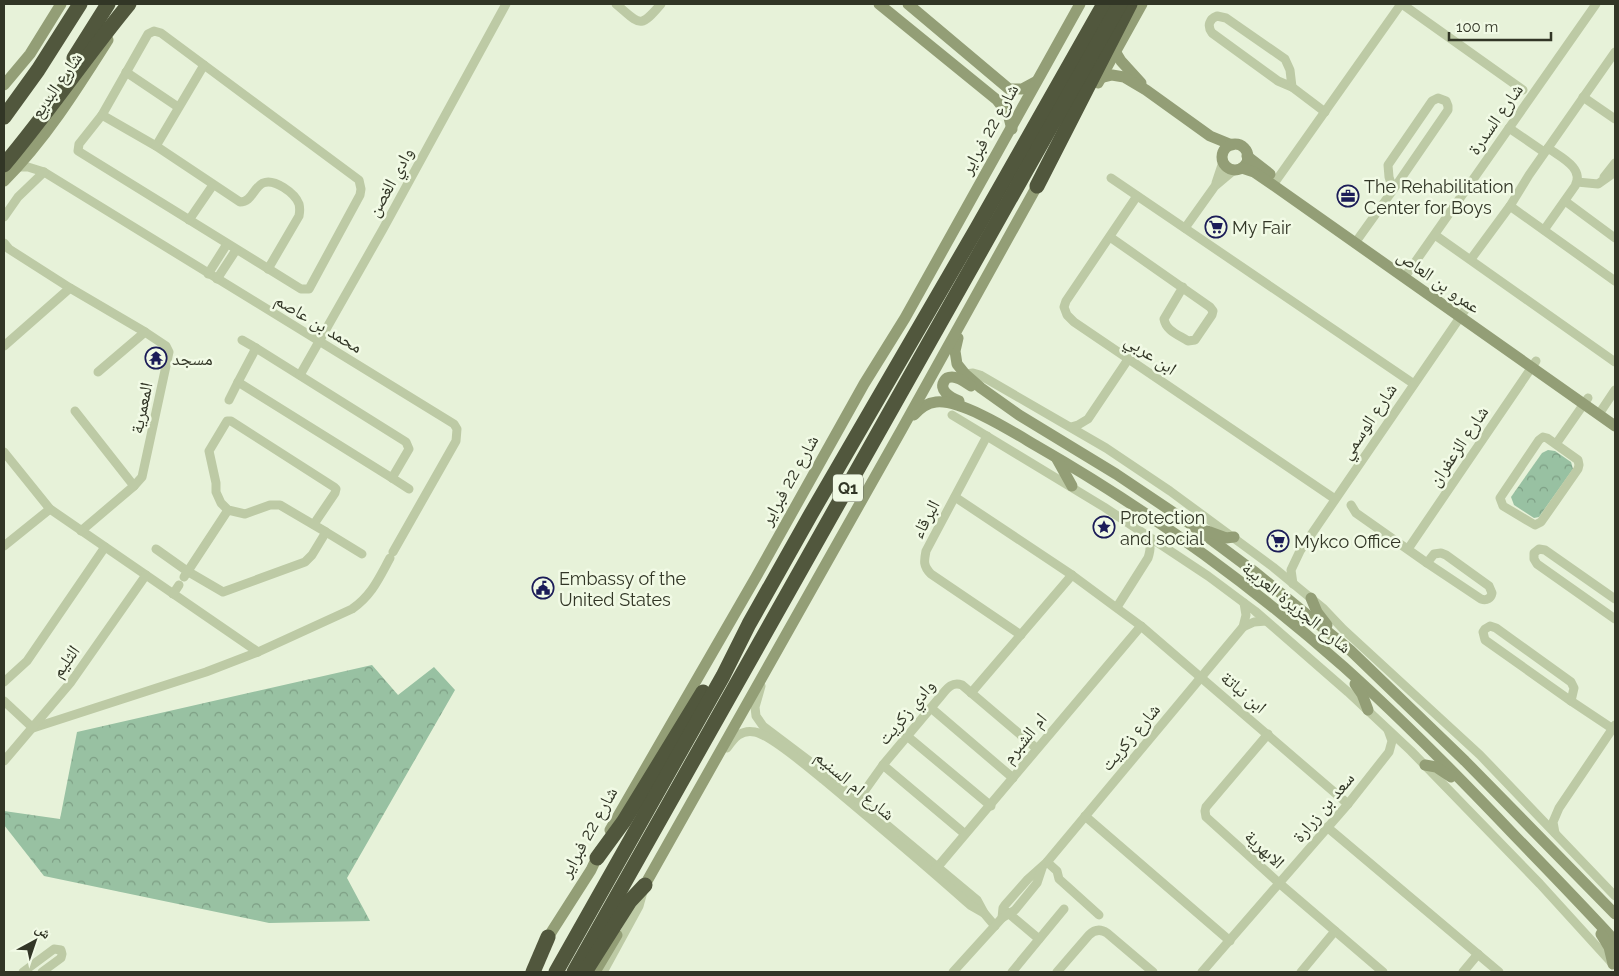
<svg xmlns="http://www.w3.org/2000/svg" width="1619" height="976" viewBox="0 0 1619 976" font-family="Raleway,'Noto Naskh Arabic',sans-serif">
<defs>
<pattern id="forest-crowns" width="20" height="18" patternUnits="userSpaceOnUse" patternTransform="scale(1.25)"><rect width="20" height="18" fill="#98c1a2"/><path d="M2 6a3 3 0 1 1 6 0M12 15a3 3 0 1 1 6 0" fill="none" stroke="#7d9e84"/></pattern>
</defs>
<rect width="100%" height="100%" fill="#e7f2d9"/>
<!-- forest -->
<g fill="url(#forest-crowns)">
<path d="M1548 450 1555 451 1571 462 1573 469 1539 517 1534 518 1514 505 1511 497 1542 453Z"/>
<path d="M372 665 398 695 434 667 455 690 347 878 370 921 269 923 44 876 4 825V811L60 819 77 732Z"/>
</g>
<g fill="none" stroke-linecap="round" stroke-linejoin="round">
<!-- street -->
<g stroke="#bdcaa5" stroke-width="9">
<path d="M616 4C640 24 639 30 661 4"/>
<path d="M1402 4 1523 90"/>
<path d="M1217 16 1226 18 1285 59 1290 70 1292 87 1278 81 1212 33C1207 26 1209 19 1217 16Z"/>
<path d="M154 31 161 33 359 180 361 189 360 195 309 289H301L78 151 79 144 102 115 148 34Z"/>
<path d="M126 72 178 107"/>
<path d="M1292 87 1325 112"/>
<path d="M1583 97 1615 119"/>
<path d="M1438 98 1446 101 1448 106V110L1393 190 1389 177 1388 165 1432 101Z"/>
<path d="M102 115 156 146 240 202C252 202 253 188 263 183 274 178 295 193 299 204 300 208 300 211 299 216L268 269"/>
<path d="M1509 128 1544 152"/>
<path d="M156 146 204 65"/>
<path d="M18 167H28L44 172 454 424 457 429 456 441 393 552"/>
<path d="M1604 177 1615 163"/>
<path d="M1111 178 1414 384"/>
<path d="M1577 182 1598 184 1615 172"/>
<path d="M1216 183 1223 162"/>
<path d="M1273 185 1401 4"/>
<path d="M1137 196 1066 301 1064 307 1067 315 1074 322 1335 499"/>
<path d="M1565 201 1615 238"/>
<path d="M1510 206 1615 281"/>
<path d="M4 217 18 197 44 172"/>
<path d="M189 220 213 185"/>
<path d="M1185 228 1215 186 1234 170"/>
<path d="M1544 230 1575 186C1585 168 1560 157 1548 148"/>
<path d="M1435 235 1615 362"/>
<path d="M1110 237 1210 307 1213 311 1212 315 1195 340 1188 341C1179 335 1166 331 1164 319L1183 287"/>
<path d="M4 243 9 249 70 288 145 332 166 346 169 352 142 477 134 486 81 531"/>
<path d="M1355 243 1393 190"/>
<path d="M1471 259 1510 206 1529 175 1615 52"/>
<path d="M208 274 227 244"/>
<path d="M1404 278 1596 4"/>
<path d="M217 279 236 250"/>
<path d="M242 340 256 348"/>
<path d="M4 346 70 288"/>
<path d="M256 348 406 442 409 449 392 478 238 382Z"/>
<path d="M98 372 145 332"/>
<path d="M965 374 973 373 980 375 1106 448 1170 491 1273 567 1324 609 1343 629 1480 755 1615 896"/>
<path d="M300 375 383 229 506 4"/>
<path d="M229 400 238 382"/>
<path d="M75 411 134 486"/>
<path d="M1599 414 1615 390"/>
<path d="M952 415 1104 507 1208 576 1255 611 1348 692 1411 751 1540 884 1611 962"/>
<path d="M1071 427 1078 425 1088 419 1129 358"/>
<path d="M987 436 926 551C924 561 923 566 931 574L1021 635"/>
<path d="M1543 437 1547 438 1578 460 1579 465 1578 469 1541 522 1535 525 1503 506 1500 498 1539 440Z"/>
<path d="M1556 444 1588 398"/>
<path d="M4 452 50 509 258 652"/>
<path d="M392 478 409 489"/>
<path d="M955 497 1072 575 1141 626 1348 804"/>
<path d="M1351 505 1356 513 1427 563"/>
<path d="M326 532 362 554"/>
<path d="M4 546 50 509"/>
<path d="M156 549 187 571 223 592 305 562 312 555 326 532 280 505H270L245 514 228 510 221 503 216 492V483L209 451 227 421H231L334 487 336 489 335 493 314 524"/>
<path d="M1408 549 1536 361"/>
<path d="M1434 554 1441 553 1446 555 1489 586 1492 593C1491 598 1487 601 1481 599L1427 563Z"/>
<path d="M184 577 228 510"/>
<path d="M1293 584 1291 570 1300 551 1465 310"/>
<path d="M173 594 179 585"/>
<path d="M1615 599 1545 550 1539 549 1534 553V559L1537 564 1615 619"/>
<path d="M1117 607 1148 558C1151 549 1151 544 1146 536"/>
<path d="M1490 626 1496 628 1571 682 1574 688 1571 701 1485 640 1483 632 1485 629Z"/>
<path d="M1243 627 1254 622 1266 621"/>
<path d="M4 682 27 661 105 547"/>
<path d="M761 686 755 707 756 716 763 726 816 766 977 900 984 913 995 926"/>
<path d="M971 693 1072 575"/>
<path d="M4 701 33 728 206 672 258 652 352 609C372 595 379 578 390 558"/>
<path d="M1571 701 1613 729"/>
<path d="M931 708 1013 778"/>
<path d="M1268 734 1206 807 1205 811 1206 817 1279 883 1383 972"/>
<path d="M907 736 991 806"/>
<path d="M727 748C734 738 741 729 755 732 771 735 810 769 824 780 873 821 922 862 970 905L984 913"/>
<path d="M4 761 71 682 146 575"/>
<path d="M883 765 965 834"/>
<path d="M858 800 883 765 940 697C946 690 951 681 962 685L1036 748"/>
<path d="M1085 816 1230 941"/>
<path d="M1327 827 1499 972"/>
<path d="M1555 833 1553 822 1559 808 1615 725"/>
<path d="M1047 862 1057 871 1059 879 1099 915"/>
<path d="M935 870 1141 626"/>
<path d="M1007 912 1039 939"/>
<path d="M1002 918 1003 908 1005 905 1028 879 1047 862 1243 627 1246 615 1244 603"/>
<path d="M23 972 54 949 61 950 62 954 61 958 42 972"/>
<path d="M603 972 639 906 644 888"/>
<path d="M953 972 1002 918 1015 910 1037 883 1042 868"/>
<path d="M1012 972 1064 909"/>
<path d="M1057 972 1089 935C1095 929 1101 929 1107 933L1153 972"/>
<path d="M1202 972 1348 804 1389 752 1392 741 1388 730"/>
<path d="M1301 972 1335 931"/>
<path d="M1463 972 1478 954"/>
</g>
<!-- secondary -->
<g stroke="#939e76" stroke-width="11">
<path d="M879 4 997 100 1008 114 1012 129"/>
<path d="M908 4 1009 89H1022L1035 82"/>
<path d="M1115 51 1121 61 1141 83"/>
<path d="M1100 78 1112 75 1124 77 1146 90 1210 136 1232 145"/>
<path d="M1098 83 1142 4"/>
<path d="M4 85 30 54 61 4"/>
<circle cx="1235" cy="157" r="13"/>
<path d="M1247 156 1270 174"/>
<path d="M1242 168 1254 172 1273 185 1615 426"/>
<path d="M4 181C45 140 77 89 108 40"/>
<path d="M958 338 955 351 957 364 965 374 981 388 1019 415 1116 474 1189 523 1256 573 1350 650 1465 761 1615 914"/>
<path d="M959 401C951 398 937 390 945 380 946 378 949 377 952 377 959 377 965 382 971 386"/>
<path d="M914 415C920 408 927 403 936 402 961 399 1013 432 1035 445 1145 508 1249 583 1344 667 1404 721 1460 778 1515 836 1549 871 1583 906 1615 941"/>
<path d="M1057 459 1072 486"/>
<path d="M1207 531 1226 538 1234 537"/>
<path d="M1311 598 1317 612 1327 625"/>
<path d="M1355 684 1362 694 1368 710"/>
<path d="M1425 765 1436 767 1451 777"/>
<path d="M610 830 756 577 864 384 905 318 1080 4"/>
<path d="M642 890 902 429 1037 186 1041 181"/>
<path d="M1601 934 1609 947 1613 964"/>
<path d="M545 942 591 870 600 851"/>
<path d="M595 972 617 935"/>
</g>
<!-- highway -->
<g stroke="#51573d" stroke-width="15">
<path d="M74 58 108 4"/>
<path d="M4 117 38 70 80 4"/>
<path d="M4 165C48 113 86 56 129 4"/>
<path d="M1037 186 1130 4"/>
<path d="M597 858 624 821 703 692"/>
<path d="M533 972 548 937"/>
<path d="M556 972 723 676 749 624 811 514 977 228 1104 4"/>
<path d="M574 972 1120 4"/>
<path d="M585 972 630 901 645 885"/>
</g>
</g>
<!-- icons -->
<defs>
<g id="office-ring" transform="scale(1.125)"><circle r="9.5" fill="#f1fae5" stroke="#1b1c58" stroke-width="1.5"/><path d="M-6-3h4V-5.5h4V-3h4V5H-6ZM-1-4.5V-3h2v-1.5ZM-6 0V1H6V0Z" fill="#1b1c58"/></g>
<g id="supermarket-ring" transform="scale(1.125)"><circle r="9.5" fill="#f1fae5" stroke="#1b1c58" stroke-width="1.5"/><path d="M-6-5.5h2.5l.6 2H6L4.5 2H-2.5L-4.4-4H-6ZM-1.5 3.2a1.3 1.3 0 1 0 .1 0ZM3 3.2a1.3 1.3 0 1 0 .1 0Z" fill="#1b1c58"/></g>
<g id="temple-ring" transform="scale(1.125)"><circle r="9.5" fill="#f1fae5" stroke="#1b1c58" stroke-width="1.5"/><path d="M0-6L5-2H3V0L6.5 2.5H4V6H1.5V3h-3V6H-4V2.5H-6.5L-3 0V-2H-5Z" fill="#1b1c58"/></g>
<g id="sight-ring" transform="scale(1.125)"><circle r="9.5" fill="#f1fae5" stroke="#1b1c58" stroke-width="1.5"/><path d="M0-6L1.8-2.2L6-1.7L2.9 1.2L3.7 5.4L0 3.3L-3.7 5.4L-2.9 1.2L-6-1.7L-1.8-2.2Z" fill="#1b1c58"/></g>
<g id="civic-ring" transform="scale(1.125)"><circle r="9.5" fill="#f1fae5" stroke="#1b1c58" stroke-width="1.5"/><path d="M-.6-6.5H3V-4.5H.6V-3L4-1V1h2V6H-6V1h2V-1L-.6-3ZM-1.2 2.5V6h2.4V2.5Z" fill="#1b1c58"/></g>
</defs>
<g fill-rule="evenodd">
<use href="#office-ring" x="1348" y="196"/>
<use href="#supermarket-ring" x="1216" y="227"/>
<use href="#temple-ring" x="156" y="358"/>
<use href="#sight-ring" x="1104" y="527"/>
<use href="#supermarket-ring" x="1278" y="541"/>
<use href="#civic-ring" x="543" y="588"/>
</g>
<g text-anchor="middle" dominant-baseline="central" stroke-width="5" stroke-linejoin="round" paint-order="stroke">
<!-- shield labels -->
<rect fill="#f1fae5" stroke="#6b715f" stroke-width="1" x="833" y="474.5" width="30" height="27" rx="4"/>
<g font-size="16" font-weight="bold" fill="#323626">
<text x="848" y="488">Q1</text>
</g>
<!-- street labels -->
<g font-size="18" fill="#323626" stroke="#f1fae5">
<text transform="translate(56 85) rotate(-55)">شارع البديع</text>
<text transform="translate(1495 119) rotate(-55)">شارع السدرة</text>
<text transform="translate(989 129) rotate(-61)">شارع 22 فبراير</text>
<text transform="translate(390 182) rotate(-61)">وادي الغصن</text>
<text transform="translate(1439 281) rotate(35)">عمرو بن العاص</text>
<text transform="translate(319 323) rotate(31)">محمد بن عاصم</text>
<text transform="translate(1151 354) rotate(34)">ابن عربي</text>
<text transform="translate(141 408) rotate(-78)">المعمرية</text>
<text transform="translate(1368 421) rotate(-56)">شارع الوسمي</text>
<text transform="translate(1458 446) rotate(-56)">شارع الزعفران</text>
<text transform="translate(789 480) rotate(-61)">شارع 22 فبراير</text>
<text transform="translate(925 519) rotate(-62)">البرقاء</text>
<text transform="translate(1297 607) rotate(39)">شارع الجزيرة العربية</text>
<text transform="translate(65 661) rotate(-54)">الثليم</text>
<text transform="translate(1244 692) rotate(41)">ابن نباتة</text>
<text transform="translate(906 712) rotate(-50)">وادي زكريت</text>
<text transform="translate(1130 737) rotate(-50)">شارع زكريت</text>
<text transform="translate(1024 738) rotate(-51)">ام الشبرم</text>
<text transform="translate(855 785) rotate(40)">شارع ام السنيم</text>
<text transform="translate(1323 807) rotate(-50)">سعد بن زرارة</text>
<text transform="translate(588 832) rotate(-61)">شارع 22 فبراير</text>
<text transform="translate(1265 849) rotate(43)">الابهرية</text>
</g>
<!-- poi labels -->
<g font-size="18" fill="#323626" stroke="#f1fae5" text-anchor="start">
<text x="1364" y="186">The Rehabilitation<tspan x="1364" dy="21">Center for Boys</tspan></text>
<text x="1232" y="227">My Fair</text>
<text x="172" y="358">مسجد</text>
<text x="1120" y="517">Protection<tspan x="1120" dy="21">and social</tspan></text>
<text x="1294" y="541">Mykco Office</text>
<text x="559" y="578">Embassy of the<tspan x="559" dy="21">United States</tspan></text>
</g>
</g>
<!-- border -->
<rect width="1619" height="976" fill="none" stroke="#323626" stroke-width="10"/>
<!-- north arrow -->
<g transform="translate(35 941) rotate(40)" stroke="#f1fae5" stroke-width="4" paint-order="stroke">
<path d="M0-4L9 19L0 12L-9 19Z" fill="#323626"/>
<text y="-8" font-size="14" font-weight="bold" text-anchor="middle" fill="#323626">ش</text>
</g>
<!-- scale -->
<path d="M1449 32v8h102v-8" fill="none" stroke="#323626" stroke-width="2.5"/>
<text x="1456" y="32" font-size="15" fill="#323626" stroke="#f1fae5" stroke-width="4" paint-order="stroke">100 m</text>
</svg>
